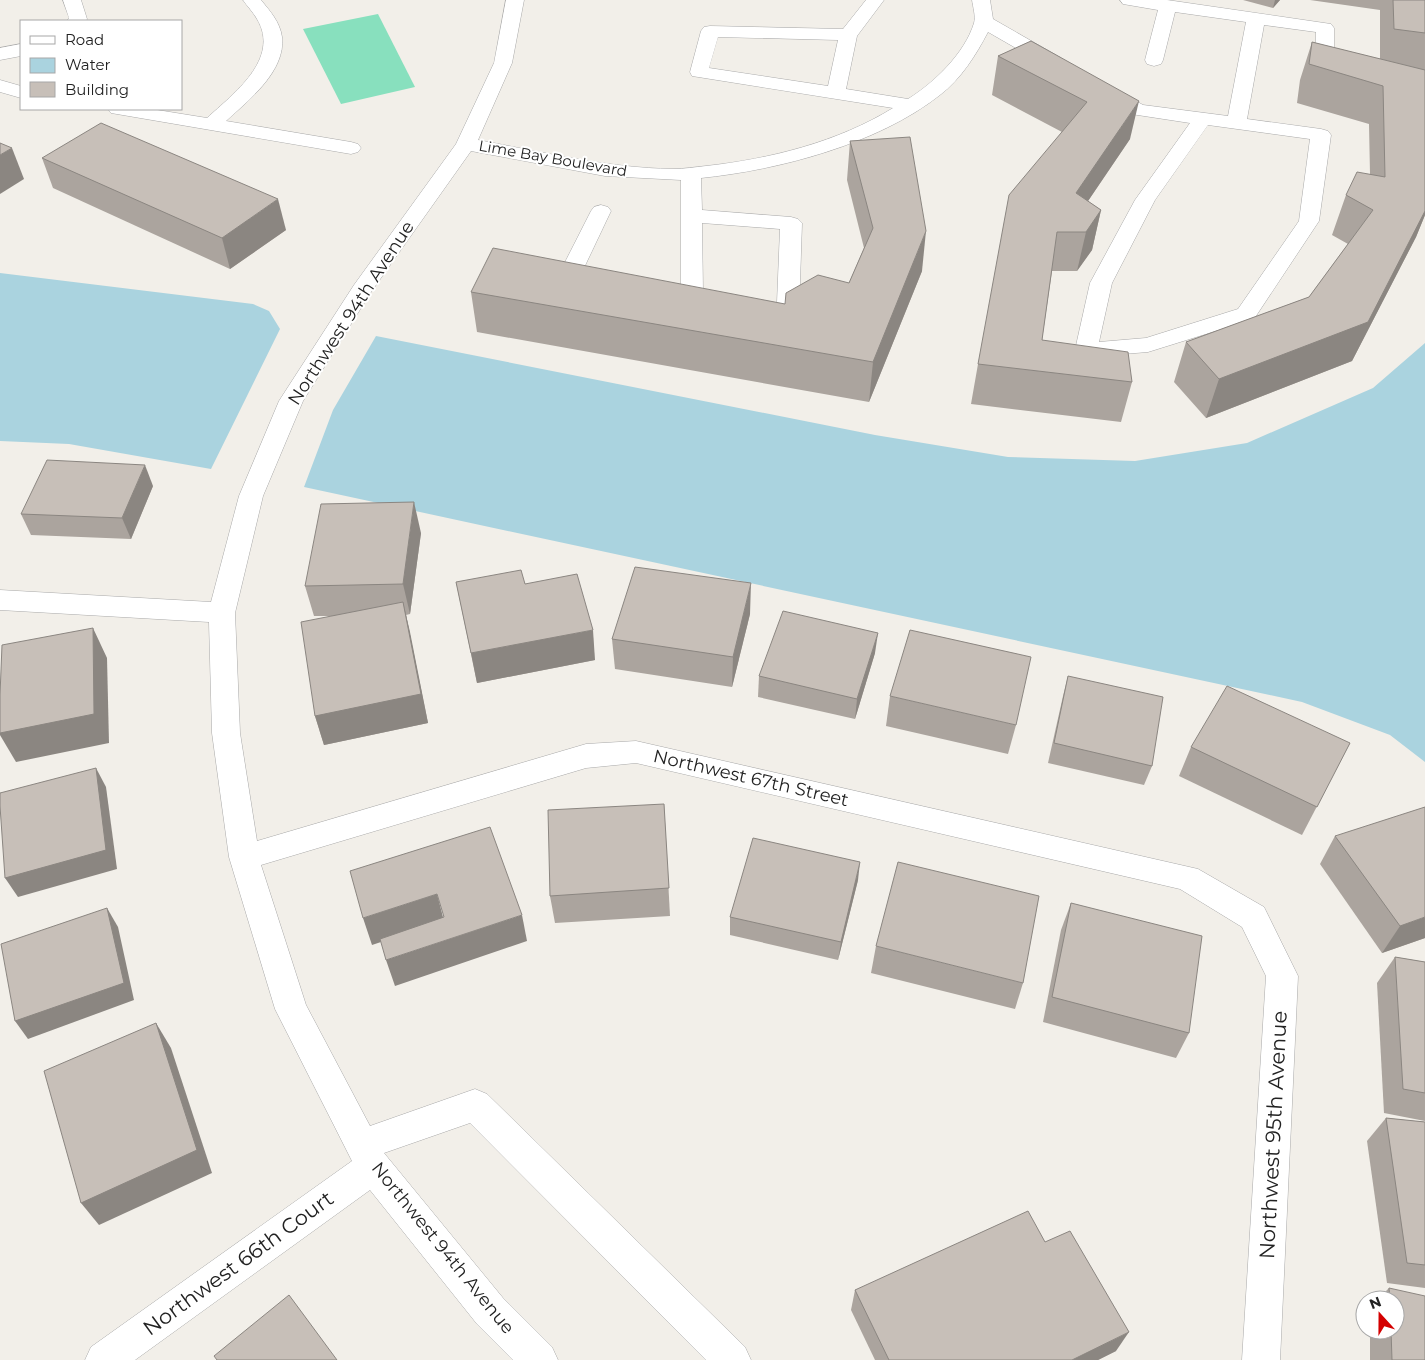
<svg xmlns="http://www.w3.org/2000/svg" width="1425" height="1360" viewBox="0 0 1425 1360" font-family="Montserrat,sans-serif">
<rect width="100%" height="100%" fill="#f2efe9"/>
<!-- pitch -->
<path fill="#88e0be" d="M378 14 415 87 341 104 303 29Z"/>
<!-- water -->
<g fill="#aad3df">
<path d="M0 273 253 304 269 311 280 329 211 469 69 444 0 441Z"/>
<path d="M376 336 875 435 1008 457 1135 461 1247 443 1373 388 1425 343V762L1390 735 1302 702 304 487 333 410Z"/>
</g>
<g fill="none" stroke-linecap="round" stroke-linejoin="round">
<!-- minor casing -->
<g stroke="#a9a9a9" stroke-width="1">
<g id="minor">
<path d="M63 0H81L87 19 86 21H67L69 18Z"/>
<path d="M243 0H261C270 11 280 22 282 37 286 71 249 100 226 121L351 142 358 144 361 148 358 152 351 154 111 113 108 109H151L207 118C233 94 281 59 257 19 253 12 247 6 243 0Z"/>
<path d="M506 0H524L512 63 478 140C542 152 607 168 673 169 684 169 695 167 706 166 770 159 838 142 893 108L692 76 690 72 701 31 704 27 710 26 843 29 866 0H884L857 36 846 89 908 99C934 83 965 53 974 23 976 17 973 7 972 0H990L993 19 1061 58 1063 62 1061 66 1054 68 1047 66 988 32C976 55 961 79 940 95 878 144 779 170 701 178L702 210 791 217 798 219 802 223 799 312 796 317 788 319 763 314 760 309 763 304 771 302 777 303 780 229 702 223 703 293 700 298 692 300 684 298 681 293V180L605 176 471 151 371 292 303 401 263 496 235 613 240 733 257 841 586 744 636 741 1198 869 1264 907 1298 976 1280 1360H1242L1266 976 1242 927 1180 889 636 763 586 768 261 865 306 1005 370 1126 475 1089 487 1094 745 1347 751 1360H706L470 1123 384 1153 503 1298 552 1347 558 1360H513L477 1324 370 1190 135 1360H85L91 1347 352 1161 275 1009 229 857 212 733 209 622 0 610V590L211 602 239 496 279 401 354 285 456 144 494 63ZM718 37 838 40 828 86 709 68Z"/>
<path d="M1120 0H1167L1331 24 1334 28V63L1332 67 1325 69 1318 67 1316 63V32L1264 25 1247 119 1321 129 1328 131 1331 135 1319 221 1254 319 1148 352 1086 357 1078 355 1075 350 1090 283 1135 200 1190 123 1131 114 1097 95 1094 91 1097 87 1104 85 1111 87 1143 105 1228 116 1246 22 1175 12 1163 60 1161 64 1154 66 1147 64 1145 60 1158 10 1123 4ZM1208 125 1310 139 1299 221 1238 309 1146 338 1099 342 1112 283 1155 200Z"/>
<path d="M21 44V56L0 60V48Z"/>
<path d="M0 80 21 86V98L0 92Z"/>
<path d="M601 205 608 207 611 211 583 270 580 275 572 277 564 275 561 270 591 211 594 207Z"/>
</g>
</g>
<!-- minor -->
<use href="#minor" fill="#fff" fill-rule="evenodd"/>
</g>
<!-- wall -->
<g fill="#aba49e">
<path d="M1243 0H1280L1273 8Z"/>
<path d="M1310 0H1425V215L1416 237 1352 361 1206 418 1174 382 1186 342 1309 297 1348 244 1332 235 1346 195 1370 174 1369 124 1297 103 1300 80 1312 42 1380 59V10Z"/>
<path d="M1031 41 1130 139 1088 201 1101 210 1092 250 1077 271H1052L1042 340 1132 382 1121 422 971 404 978 364 1062 132 992 95 998 56Z"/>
<path d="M850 141 922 271 869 402 477 332 471 292 785 304 849 283 864 248 847 180Z"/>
<path d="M42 158 286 230 230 269 53 188Z"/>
<path d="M153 486 131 539 31 535 21 514Z"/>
<path d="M421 533 410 614 406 615 428 723 324 745 315 716 333 616H314L305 586Z"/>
<path d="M456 582 525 584 595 660 477 683Z"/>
<path d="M750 614 732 687 615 669 612 639Z"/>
<path d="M875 653 855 719 758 697 759 676Z"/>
<path d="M1068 676 1152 766 1144 785 1048 763 1063 696Z"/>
<path d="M890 696 1016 725 1008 754 886 726Z"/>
<path d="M1350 743 1302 835 1179 776 1191 747Z"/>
<path d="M664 804 670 916 555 923 550 896Z"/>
<path d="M1335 836 1425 938 1382 953 1320 864Z"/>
<path d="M858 880 838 960 730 935V917Z"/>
<path d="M1071 903 1189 1033 1176 1058 1043 1022 1061 930Z"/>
<path d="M876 946 1023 983 1015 1009 871 973Z"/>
<path d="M1395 957 1425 962V1121L1384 1113 1377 983Z"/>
<path d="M1386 1118 1425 1122V1288L1387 1283 1367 1141Z"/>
<path d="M1045 1242 1116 1351 1098 1360H875L851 1310 855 1290Z"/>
<path d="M1389 1288 1425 1360H1370V1330H1395V1300H1377Z"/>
</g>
<!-- shaded-wall -->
<g fill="#8b8681">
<path d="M1275 0H1280L1273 8Z"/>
<path d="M1139 101 1130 139 1067 232 1076 193Z"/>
<path d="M12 148 24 179 0 194V155Z"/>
<path d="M278 199 286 230 230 269 222 238Z"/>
<path d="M1101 210 1092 250 1077 271 1086 232Z"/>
<path d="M1425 211V215L1416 237 1352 361 1206 418 1219 379Z"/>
<path d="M926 231 922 271 869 402 873 362Z"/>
<path d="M145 465 153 486 131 539 122 518Z"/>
<path d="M414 502 421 533 410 614 403 584Z"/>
<path d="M751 583 750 614 732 687 733 657Z"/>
<path d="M403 602 410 632 428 723 324 745 315 716Z"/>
<path d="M93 628 107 658 109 743 16 762 0 735V733Z"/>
<path d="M593 630 595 660 477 683 471 653Z"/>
<path d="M878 633 875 653 855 719 857 699Z"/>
<path d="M96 768 106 787 117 869 18 897 5 878Z"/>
<path d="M860 862 858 880 838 960 841 942Z"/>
<path d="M437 894 444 921 372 945 363 918Z"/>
<path d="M107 908 118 927 134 1000 28 1039 15 1021Z"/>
<path d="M522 915 527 941 395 986 386 960Z"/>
<path d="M1425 917V938L1382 953 1400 926Z"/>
<path d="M156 1023 171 1048 212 1173 99 1225 81 1203Z"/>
<path d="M1129 1332 1116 1351 1098 1360H1072Z"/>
</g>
<!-- building -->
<g fill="#c7bfb8" stroke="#8b8681">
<path d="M1393 0H1425V33L1394 29Z"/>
<path d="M1031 41 1139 101 1076 193 1101 210 1086 232H1057L1042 340 1128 352 1132 382 978 364 1009 195 1087 102 998 56Z"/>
<path d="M1312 42 1425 70V211L1368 322 1219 379 1186 342 1309 297 1373 210 1346 195 1357 172 1385 177 1383 86 1309 64Z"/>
<path d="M101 123 278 199 222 238 42 158Z"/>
<path d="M910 137 926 231 873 362 471 292 493 248 785 304 786 293 818 275 849 283 873 228 850 141Z"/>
<path d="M0 143 12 148 0 155Z"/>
<path d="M47 460 145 465 122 518 21 514Z"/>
<path d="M414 502 403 584 305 586 321 504Z"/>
<path d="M635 567 751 583 733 657 612 639Z"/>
<path d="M521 570 525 584 577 574 593 630 471 653 456 582Z"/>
<path d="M403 602 421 694 315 716 301 622Z"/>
<path d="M783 611 878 633 857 699 759 676Z"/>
<path d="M93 628 94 714 0 733V695L2 645Z"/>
<path d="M910 630 1031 657 1016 725 890 696Z"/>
<path d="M1068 676 1163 697 1152 766 1054 743Z"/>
<path d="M1227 686 1350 743 1317 807 1191 747Z"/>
<path d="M96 768 106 850 5 878 0 806V793Z"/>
<path d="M664 804 669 888 550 896 548 810Z"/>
<path d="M1425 807V917L1400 926 1335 836Z"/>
<path d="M490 827 522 915 386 960 380 939 444 917 437 894 363 918 350 871Z"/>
<path d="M753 838 860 862 841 942 730 917Z"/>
<path d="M898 862 1039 896 1023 983 876 946Z"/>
<path d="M1071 903 1202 936 1189 1033 1052 997Z"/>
<path d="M107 908 124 983 15 1021 1 944Z"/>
<path d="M1395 957 1425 962V1093L1403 1089Z"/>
<path d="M156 1023 197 1150 81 1203 44 1071Z"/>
<path d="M1386 1118 1425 1122V1265L1407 1263Z"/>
<path d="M1028 1211 1045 1242 1070 1231 1129 1332 1072 1360H889L855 1290Z"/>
<path d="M1389 1288 1425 1296V1360H1392L1391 1330H1395V1300H1390Z"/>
<path d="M289 1295 337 1360H217L214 1356Z"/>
</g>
<g text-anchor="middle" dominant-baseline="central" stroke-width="4" stroke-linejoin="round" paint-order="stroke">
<!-- far-street labels -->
<g font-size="15" fill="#222" stroke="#fff">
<text transform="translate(553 158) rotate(10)">Lime Bay Boulevard</text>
</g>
<!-- street labels -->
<g font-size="18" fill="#222" stroke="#fff">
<text transform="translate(351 313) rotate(-57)">Northwest 94th Avenue</text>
<text transform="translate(751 778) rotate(13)">Northwest 67th Street</text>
<text transform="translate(443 1248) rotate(51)">Northwest 94th Avenue</text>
</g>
<!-- near-street labels -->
<g font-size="21" fill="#222" stroke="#fff">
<text transform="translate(1273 1135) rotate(-87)">Northwest 95th Avenue</text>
<text transform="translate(238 1263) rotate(-36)">Northwest 66th Court</text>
</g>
</g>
<!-- legend -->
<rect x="20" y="20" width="162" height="90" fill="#ffffff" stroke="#a7a7a7"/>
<rect x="30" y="36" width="25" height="8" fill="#ffffff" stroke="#a7a7a7"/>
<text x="65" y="45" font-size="15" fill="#222222">Road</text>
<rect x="30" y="58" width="25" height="15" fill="#aad3df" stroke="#a7a7a7"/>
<text x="65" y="70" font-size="15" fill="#222222">Water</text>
<rect x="30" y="82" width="25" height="15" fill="#c7bfb8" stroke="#a7a7a7"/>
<text x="65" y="95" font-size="15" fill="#222222">Building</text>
<!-- north arrow -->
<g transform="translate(1380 1315) rotate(339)"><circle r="24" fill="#ffffff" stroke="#a7a7a7"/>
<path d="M0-4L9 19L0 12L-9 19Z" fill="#d40000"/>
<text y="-8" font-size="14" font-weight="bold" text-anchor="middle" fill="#222222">N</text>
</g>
</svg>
